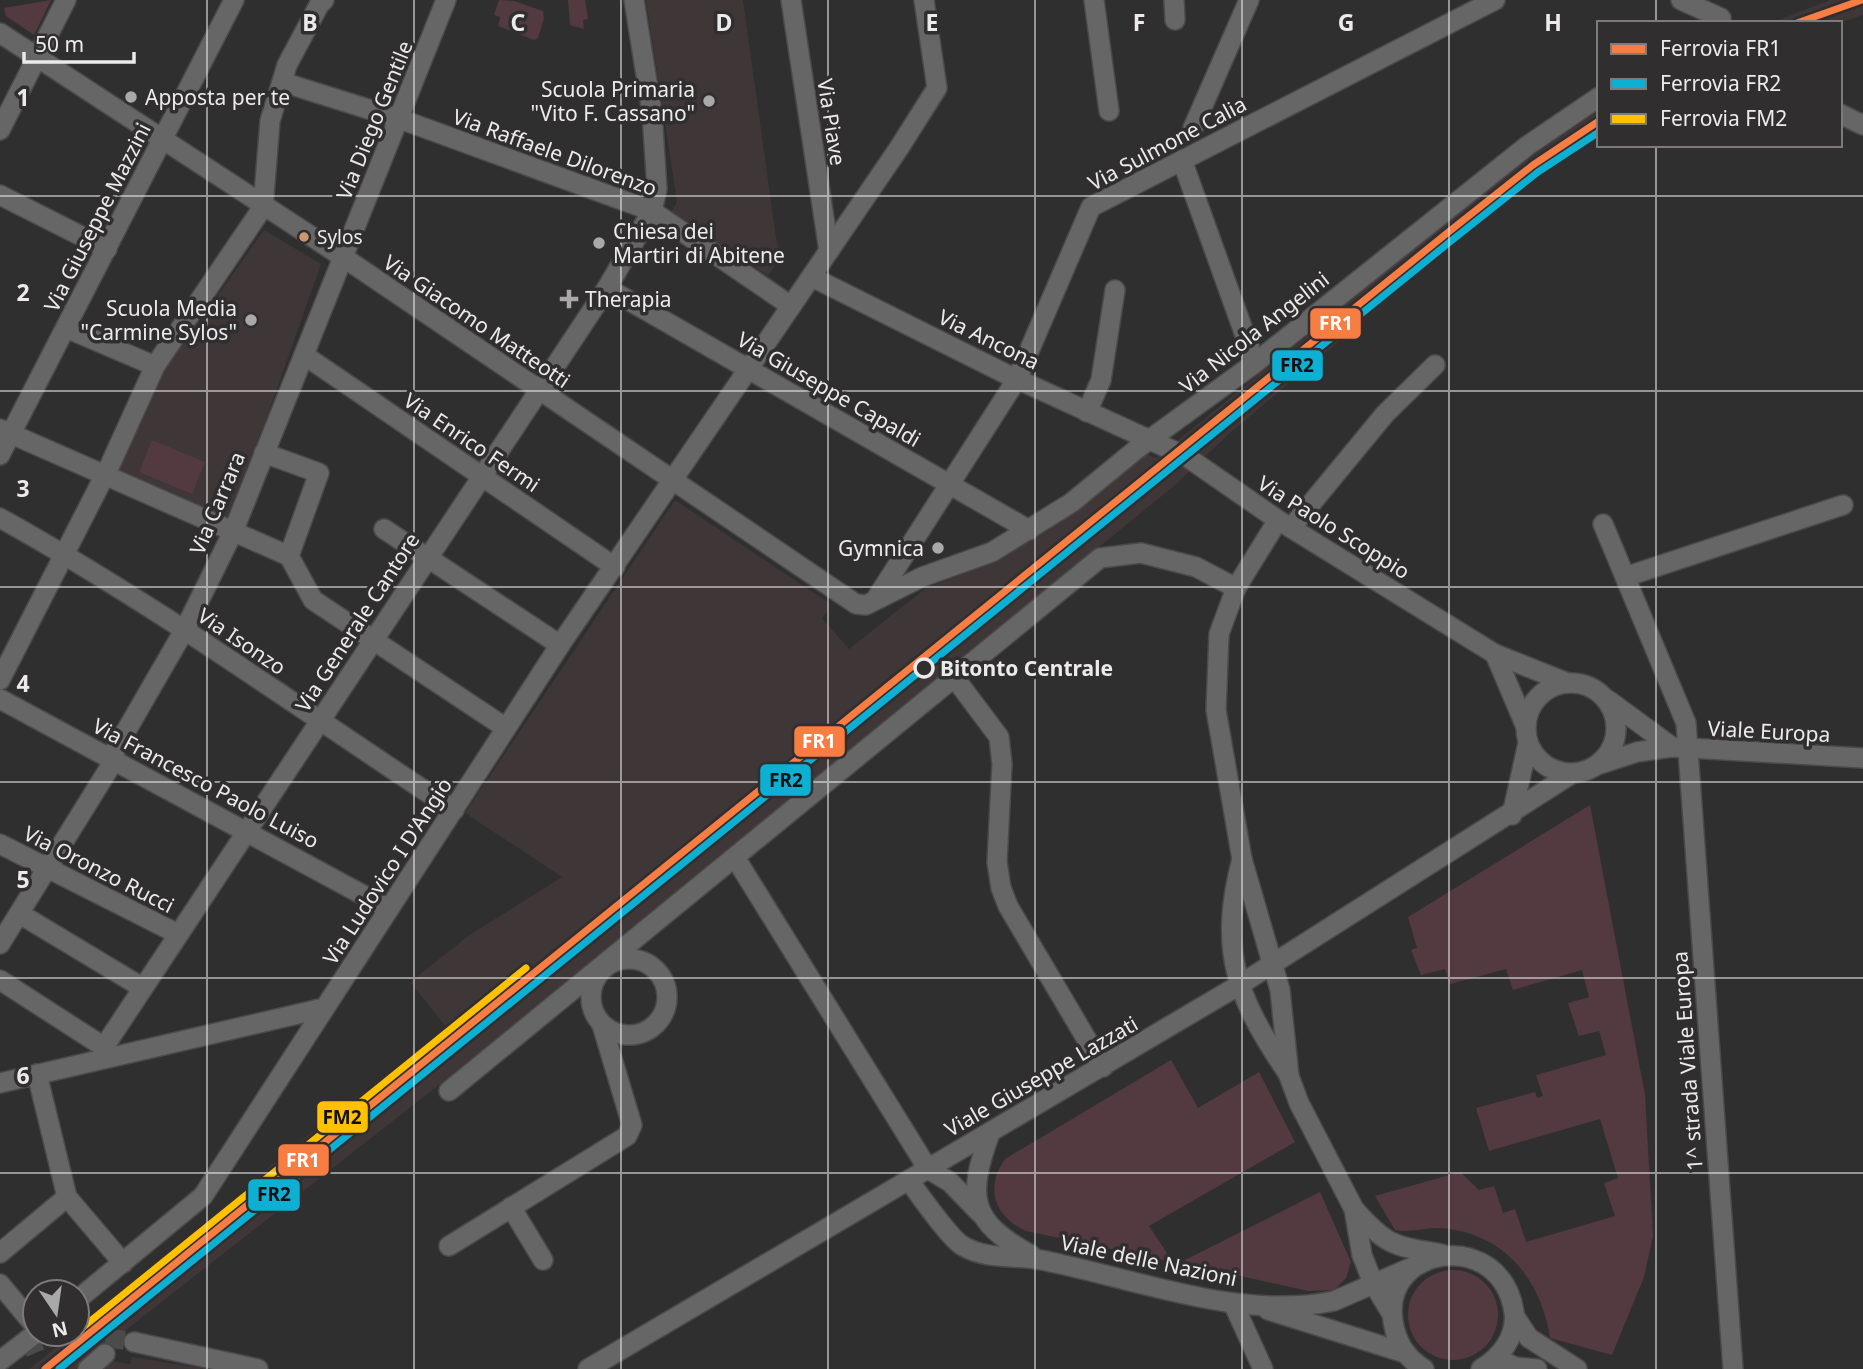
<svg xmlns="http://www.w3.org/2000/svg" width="1863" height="1369" viewBox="0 0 1863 1369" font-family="'Noto Sans',sans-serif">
<rect width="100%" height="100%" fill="#302f2f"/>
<!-- built -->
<g fill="#3e3637">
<path d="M646 0H743L777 245 785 251 768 276 671 212 677 202Z"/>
<path d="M1830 0H1863V15L1839 23H1771Z"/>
<path d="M1599 110V138L1544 175 1443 254 1231 432 1174 486 440 1084 76 1369H29L59 1345 56 1344 69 1334H77V1327L232 1203 272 1164 446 1027 411 983 413 980 468 936 562 877 465 813 675 500 829 603 828 611 822 618 849 649 926 588 1002 559 1080 506 1146 454 1156 458 1510 172Z"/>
<path d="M264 230 321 264 267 417 226 519 115 471 161 376Z"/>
<path d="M132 1357 206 1369H94L106 1360 130 1364Z"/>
</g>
<!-- green -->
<g fill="#533940">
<path d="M51 0 34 35 6 16 4 8Z"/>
<path d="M499 0 514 1 543 11 544 18 538 38 534 40 498 26 500 17 494 15Z"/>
<path d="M568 0H585L588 19 583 20 584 29 570 25Z"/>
<path d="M152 440 205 462 192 494 139 472Z"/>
<path d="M1590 805 1645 1095 1653 1236 1644 1277 1612 1355 1550 1338C1541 1277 1501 1231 1438 1228 1423 1228 1408 1233 1395 1230L1375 1196 1460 1172 1479 1190 1494 1186 1503 1213 1515 1209 1526 1242 1615 1216 1604 1183 1618 1178 1600 1119 1489 1151 1476 1108 1535 1092 1537 1098 1543 1096 1536 1075 1606 1055 1599 1031 1579 1036 1568 1003 1589 997 1582 970 1513 990 1506 969 1450 984 1445 969 1421 975 1411 950 1417 948 1408 917Z"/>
<path d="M1171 1060 1198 1108 1259 1072 1295 1142 1149 1226 1173 1262 1026 1231C995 1217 984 1188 1005 1159Z"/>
<path d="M1320 1192 1351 1262 1346 1278 1334 1290 1308 1291 1186 1264 1185 1260Z"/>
<circle cx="1453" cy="1315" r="45"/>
</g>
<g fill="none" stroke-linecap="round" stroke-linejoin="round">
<!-- minor-tunnel -->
<g stroke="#4c4b4b" stroke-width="19" stroke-dasharray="19 10" stroke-linecap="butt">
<path d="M77 1333 134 1342"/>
<path d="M23 1348 56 1334"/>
</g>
<!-- minor casing -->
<g stroke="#4b4a4a" stroke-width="22">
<g id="minor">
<path d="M791 0 829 251"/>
<path d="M1094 0 1109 111"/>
<path d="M1174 0 1175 20"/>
<path d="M1681 0 1721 18"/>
<path d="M0 33 343 257 856 604 866 605 922 577 992 552 1071 503 1138 448 1255 363 1527 146 1599 97"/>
<path d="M282 82 400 119 652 211 791 306"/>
<path d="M1840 114 1863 125"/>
<path d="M1193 128 1249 0"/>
<path d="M0 130 66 0"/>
<path d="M1182 160 1255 363"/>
<path d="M0 195 107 249"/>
<path d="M812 277 1006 374 1187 457 1278 520 1495 654 1568 683"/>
<path d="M607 288 1029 530"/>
<path d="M66 328 155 366"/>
<path d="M304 355 615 567"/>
<path d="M1087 412 1101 380 1115 290"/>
<path d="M0 429 289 556 313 600 506 728"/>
<path d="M264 453 319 473 289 556"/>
<path d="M0 455 234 0"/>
<path d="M0 518C157 605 303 711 454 810"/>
<path d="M1278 520 1236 588 1219 634 1216 710 1242 859 1280 990 1289 1076 1299 1103 1354 1209 1362 1255 1373 1283 1392 1314"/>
<path d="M1603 524 1686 723 1733 1369"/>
<path d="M1291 528 1385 414 1435 365"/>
<path d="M384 529 560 645"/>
<path d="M1625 577 1843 505"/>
<path d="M876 599 1017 379 1091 207 1495 0"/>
<path d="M1495 654 1526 727"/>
<path d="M954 677 999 737 1002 764 997 862 1001 888 1008 906 1103 1067"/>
<path d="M0 680 110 465 155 366 263 207 270 121 287 65 319 5 324 0"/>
<circle cx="1571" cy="728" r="45"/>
<path d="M0 699 389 909"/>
<path d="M1608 700 1672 747"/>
<path d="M111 757 185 629 233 532 446 0"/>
<path d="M1600 764 1637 752 1672 747 1863 758"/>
<path d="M1512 815 1528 743"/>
<path d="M0 844 178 934"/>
<path d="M736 859 928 1169 950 1182 980 1213"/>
<path d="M1242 859C1218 949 1236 997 1287 1072"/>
<path d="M20 914 143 988"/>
<path d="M0 944 115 759"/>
<circle cx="629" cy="997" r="38"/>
<path d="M0 980 104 1047"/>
<path d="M106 1058 104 1047 607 288 652 211 657 189 652 113 634 0"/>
<path d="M37 1074 67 1197 123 1263"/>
<path d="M0 1083 324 1008"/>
<path d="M449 1091 1100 558 1141 553 1196 567 1236 588"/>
<path d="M990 1133C967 1197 969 1221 1031 1255"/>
<path d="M909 1181C920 1195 950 1239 963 1246 986 1260 1016 1255 1041 1260 1135 1278 1238 1321 1334 1301L1424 1262"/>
<path d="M511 1207 543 1260"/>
<path d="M1354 1209C1388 1247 1394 1246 1442 1254"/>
<path d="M449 1246 627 1136 632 1125 602 1025"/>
<path d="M0 1253 67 1197"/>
<path d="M0 1284 35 1326"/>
<path d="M77 1300 203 1196 560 645 899 148 937 88 924 0"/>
<path d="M1233 1303 1263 1369"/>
<path d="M1268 1310 1405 1353"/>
<path d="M1515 1317 1529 1338 1577 1369"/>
<path d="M134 1342 258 1369"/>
<path d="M1497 1358 1515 1367 1537 1369"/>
<path d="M0 1361 35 1334"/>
<path d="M88 1369 105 1354"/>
<path d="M588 1369 1241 984 1573 773"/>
<path d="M1424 1369C1406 1358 1396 1342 1393 1321 1381 1245 1501 1227 1514 1312 1517 1336 1501 1357 1481 1369"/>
</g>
</g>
<!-- minor -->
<use href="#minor" stroke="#676666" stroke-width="19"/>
<!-- rail-1 casing -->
<g stroke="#312e2f" stroke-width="12">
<g id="rail-1">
<path d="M1797 23 1862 0"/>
<path d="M45 1369 1446 234 1533 165 1599 121"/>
</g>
</g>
<!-- rail-2 casing -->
<g stroke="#312e2f" stroke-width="12">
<path id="rail-2" d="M59 1369 1451 241 1538 172 1599 132"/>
</g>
<!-- rail-3 casing -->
<g stroke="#312e2f" stroke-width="12">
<path id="rail-3" d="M77 1332 526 968"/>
</g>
<!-- rail-1 -->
<use href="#rail-1" stroke="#f77d43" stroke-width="7"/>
<!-- rail-2 -->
<use href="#rail-2" stroke="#0dafd3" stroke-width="7"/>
<!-- rail-3 -->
<use href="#rail-3" stroke="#ffc100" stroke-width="7"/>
</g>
<!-- grid -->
<path fill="none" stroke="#ecebeb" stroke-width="2" stroke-opacity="0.55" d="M207 0V1369M414 0V1369M621 0V1369M828 0V1369M1035 0V1369M1242 0V1369M1449 0V1369M1656 0V23M1656 145V1369M0 196H1863M0 391H1863M0 587H1863M0 782H1863M0 978H1863M0 1173H1863"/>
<!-- markers -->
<g fill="#aaa9a9" stroke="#312e2f" stroke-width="2.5">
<circle cx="131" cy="97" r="7"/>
<circle cx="709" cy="101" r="7"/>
<circle cx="599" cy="243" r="7"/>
<path d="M565.5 288.5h7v7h7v7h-7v7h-7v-7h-7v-7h7z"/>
<circle cx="251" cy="320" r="7"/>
<circle cx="938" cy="548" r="7"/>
</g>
<circle fill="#cd976f" stroke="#312e2f" stroke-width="2.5" cx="304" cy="237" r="6"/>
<circle fill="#312e2f" stroke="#ecebeb" stroke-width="3.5" cx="924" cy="668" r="9"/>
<g text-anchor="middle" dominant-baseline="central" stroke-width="7" stroke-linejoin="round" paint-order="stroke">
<!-- bus labels -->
<g font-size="19" fill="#ecebeb" stroke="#312e2f" text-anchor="start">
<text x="317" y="237">Sylos</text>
</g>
<!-- poi labels -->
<g font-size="21" fill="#ecebeb" stroke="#312e2f" text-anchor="end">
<text x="695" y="89">Scuola Primaria<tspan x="695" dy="24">"Vito F. Cassano"</tspan></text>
<text x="145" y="97" text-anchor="start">Apposta per te</text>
<text x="613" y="231" text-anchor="start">Chiesa dei<tspan x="613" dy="24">Martiri di Abitene</tspan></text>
<text x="585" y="299" text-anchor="start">Therapia</text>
<text x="237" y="308">Scuola Media<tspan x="237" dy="24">"Carmine Sylos"</tspan></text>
<text x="924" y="548">Gymnica</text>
</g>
<!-- street labels -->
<g font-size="21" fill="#ecebeb" stroke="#312e2f">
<text transform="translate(374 120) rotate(-68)">Via Diego Gentile</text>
<text transform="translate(832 122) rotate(81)">Via Piave</text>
<text transform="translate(1167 143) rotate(-28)">Via Sulmone Calia</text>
<text transform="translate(555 152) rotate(20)">Via Raffaele Dilorenzo</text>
<text transform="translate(97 217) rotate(-63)">Via Giuseppe Mazzini</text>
<text transform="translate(477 321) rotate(34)">Via Giacomo Matteotti</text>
<text transform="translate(1254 332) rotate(-38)">Via Nicola Angelini</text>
<text transform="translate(989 339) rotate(26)">Via Ancona</text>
<text transform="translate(829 389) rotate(30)">Via Giuseppe Capaldi</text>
<text transform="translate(472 442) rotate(34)">Via Enrico Fermi</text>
<text transform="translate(217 503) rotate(-67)">Via Carrara</text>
<text transform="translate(1334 527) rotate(32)">Via Paolo Scoppio</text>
<text transform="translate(357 622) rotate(-57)">Via Generale Cantore</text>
<text transform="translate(242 641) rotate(34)">Via Isonzo</text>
<text transform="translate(1769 731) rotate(3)">Viale Europa</text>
<text transform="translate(206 783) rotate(28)">Via Francesco Paolo Luiso</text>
<text transform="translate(99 869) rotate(27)">Via Oronzo Rucci</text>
<text transform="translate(387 871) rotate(-57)">Via Ludovico I D'Angiò</text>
<text transform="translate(1687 1061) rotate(-94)">1^ strada Viale Europa</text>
<text transform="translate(1041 1076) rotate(-30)">Viale Giuseppe Lazzati</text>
<text transform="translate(1149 1260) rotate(12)">Viale delle Nazioni</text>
</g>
<!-- stop labels -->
<g font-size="21" font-weight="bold" fill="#ecebeb" stroke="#312e2f" text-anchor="start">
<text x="940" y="668">Bitonto Centrale</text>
</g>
</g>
<g font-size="23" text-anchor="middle" font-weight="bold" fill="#ecebeb" stroke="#312e2f" stroke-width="7" stroke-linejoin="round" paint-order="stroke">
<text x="310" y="31">B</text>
<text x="518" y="31">C</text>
<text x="724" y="31">D</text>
<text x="932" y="31">E</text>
<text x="1139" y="31">F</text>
<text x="1346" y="31">G</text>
<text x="1553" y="31">H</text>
<text x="23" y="106">1</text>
<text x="23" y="301">2</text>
<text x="23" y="497">3</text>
<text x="23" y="692">4</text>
<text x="23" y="888">5</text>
<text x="23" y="1084">6</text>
</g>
<g stroke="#312e2f" stroke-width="2.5">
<rect x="1309" y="307" width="53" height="33" rx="7" fill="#f77d43"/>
<rect x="1271" y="349" width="53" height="33" rx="7" fill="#0dafd3"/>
<rect x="793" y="725" width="53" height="33" rx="7" fill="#f77d43"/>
<rect x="759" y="763" width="53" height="34" rx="7" fill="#0dafd3"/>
<rect x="316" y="1100" width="53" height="34" rx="7" fill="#ffc100"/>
<rect x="277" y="1143" width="53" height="34" rx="7" fill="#f77d43"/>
<rect x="247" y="1178" width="54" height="34" rx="7" fill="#0dafd3"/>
</g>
<g font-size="19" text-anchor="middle" font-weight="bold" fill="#fff">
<text x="1336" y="330">FR1</text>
<text x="819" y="748">FR1</text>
<text x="303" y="1167">FR1</text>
</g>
<g font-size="19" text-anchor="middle" font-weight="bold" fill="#111">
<text x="1297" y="372">FR2</text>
<text x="786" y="787">FR2</text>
<text x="342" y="1124">FM2</text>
<text x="274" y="1201">FR2</text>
</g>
<!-- legend -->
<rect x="1597" y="21" width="245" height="126" fill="#312e2f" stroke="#7c7a7a" stroke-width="2"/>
<rect x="1611" y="44" width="35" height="10" fill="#f77d43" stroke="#7c7a7a" stroke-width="2"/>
<text x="1660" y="56" font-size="21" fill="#ecebeb">Ferrovia FR1</text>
<rect x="1611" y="79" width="35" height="10" fill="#0dafd3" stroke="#7c7a7a" stroke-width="2"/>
<text x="1660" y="91" font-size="21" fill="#ecebeb">Ferrovia FR2</text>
<rect x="1611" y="114" width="35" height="10" fill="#ffc100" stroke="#7c7a7a" stroke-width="2"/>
<text x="1660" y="126" font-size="21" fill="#ecebeb">Ferrovia FM2</text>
<!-- north arrow -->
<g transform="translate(56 1313) rotate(167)"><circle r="33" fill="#312e2f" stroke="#7c7a7a" stroke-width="2"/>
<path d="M0-5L12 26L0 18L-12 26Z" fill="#aaa9a9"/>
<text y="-10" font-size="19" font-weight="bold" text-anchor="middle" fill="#ecebeb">N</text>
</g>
<!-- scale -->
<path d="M24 52v10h110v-10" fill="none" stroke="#ecebeb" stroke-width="3.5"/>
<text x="35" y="52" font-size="21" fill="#ecebeb" stroke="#312e2f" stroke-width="5" paint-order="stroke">50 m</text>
</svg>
